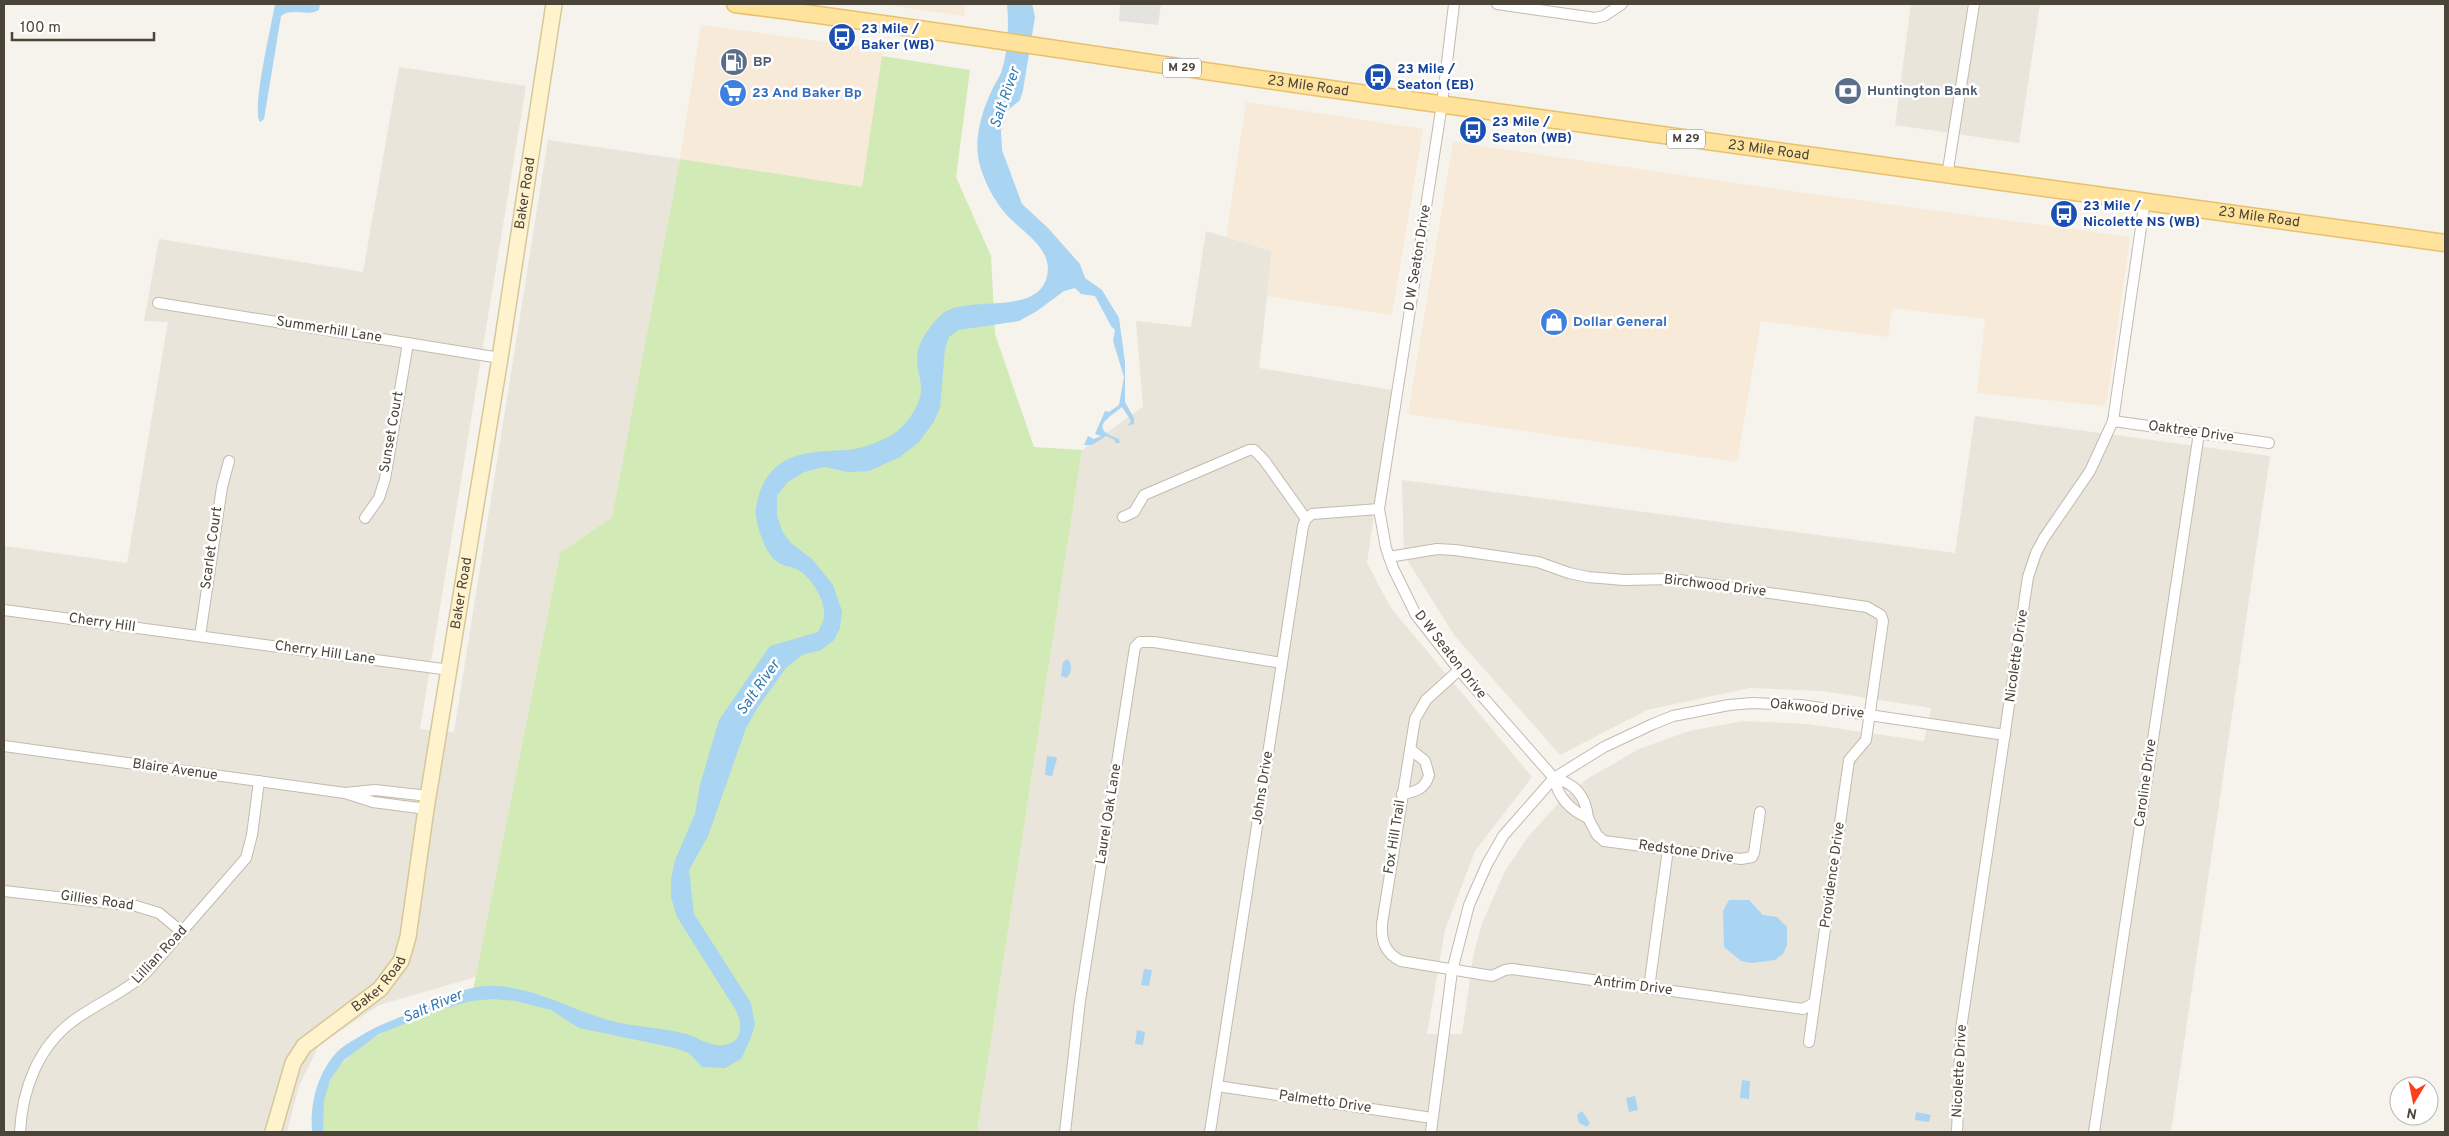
<svg xmlns="http://www.w3.org/2000/svg" width="2449" height="1136" viewBox="0 0 2449 1136" font-family="Overpass,sans-serif">
<rect width="100%" height="100%" fill="#f6f3ec"/>
<!-- residential -->
<g fill="#eae5da">
<path d="M1911 4H2040L2019 143 1895 125Z"/>
<path d="M399 67 526 86 420 729 454 732 548 140 680 159 612 517 560 553 476 977 379 1005 319 1045 299 1086 287 1132H4V546L127 563 168 322 144 321 159 239 363 272Z"/>
<path d="M1206 231 1272 251 1259 368 1392 390 1367 563 1391 608 1532 777 1475 851 1445 930 1427 1034H1462L1474 952 1482 924 1505 871 1528 837 1563 798 1587 779 1639 749 1689 731 1743 721 1808 724 1924 741 1931 708 1822 691 1750 688 1647 710 1560 755 1454 635 1404 555 1402 480 1955 553 1975 416 2270 456 2171 1132H977L1082 450 1143 407 1136 321 1191 327Z"/>
</g>
<!-- commercial -->
<g fill="#f7ead8">
<path d="M879 4H965L964 16Z"/>
<path d="M701 25 884 50 863 188 680 159Z"/>
<path d="M1246 102 1423 129 1392 315 1267 296 1272 251 1226 237Z"/>
<path d="M1453 142 1784 190 2130 237 2106 406 1977 393 1985 319 1892 308 1888 337 1761 321 1737 462 1408 414Z"/>
</g>
<!-- green -->
<path fill="#d2eab5" d="M882 56 970 70 956 177 991 256 995 334 1034 447 1082 450 977 1132H323C308 1049 409 1017 471 1001L560 553 612 517 680 159 862 187Z"/>
<!-- parking -->
<path fill="#e5e3e0" d="M1120 4H1161L1158 25 1119 21Z"/>
<!-- water -->
<g fill="#a9d4f2">
<path d="M275 4H320L319 10C307 17 292 7 281 16L264 119 260 122C251 111 272 23 275 4Z"/>
<path d="M1007 4H1032L1035 17 1023 90 1020 100 1007 111 1001 131 1002 150 1022 204 1048 228 1080 264 1085 278 1102 290 1119 318 1125 362V402L1134 418V424L1128 426 1131 421 1122 407C1109 418 1087 428 1119 439L1120 443H1115V440L1106 436 1092 445H1084L1088 436 1094 439 1101 436 1095 434 1105 411 1109 412 1119 405 1124 377 1113 341 1115 330 1111 326 1095 296 1081 294 1075 288 1064 291 1037 311 1019 321 958 330 949 337 945 349 940 408 933 423 919 442 900 457 869 471 848 472 825 467 804 472 788 482 777 495V515L782 531 791 543 813 560 833 585 842 611 840 628 834 640 821 650 802 655 786 668 758 707 746 728 708 836 689 870 694 914 751 1003 755 1024 750 1040 741 1059 725 1068 702 1067 689 1053 675 1048 579 1028 551 1010 516 1001 493 999 471 1001 443 1009 379 1034 344 1060 330 1080 324 1101 323 1132H312C310 1103 317 1074 337 1052 344 1045 354 1040 362 1035 378 1025 394 1020 410 1013 437 1001 466 984 496 986 536 988 570 1009 608 1020 632 1027 658 1027 682 1033 697 1036 710 1048 725 1045 745 1041 742 1021 735 1009L677 917 671 897V879L675 860 695 814 700 785 719 720 770 646 818 632C820 627 824 621 824 616 826 601 812 579 800 571 794 566 785 567 779 563 766 557 754 521 756 508 757 501 759 493 762 487 780 447 819 453 855 449 866 447 878 442 888 437 903 430 919 409 921 392 922 380 916 368 917 357 918 341 930 326 941 315 964 293 1038 318 1047 276 1054 248 1020 231 1005 213 994 200 985 183 980 166 973 141 981 113 992 90 995 83 1000 77 1002 70 1008 51 1009 23 1007 4Z"/>
<path d="M1067 659C1073 663 1072 675 1066 678L1061 676 1063 662Z"/>
<path d="M1047 756 1056 757 1057 759 1052 776 1045 775Z"/>
<path d="M1729 900H1749L1763 915 1777 917 1787 927V945L1783 954 1775 960 1752 963 1741 961 1724 947 1723 911Z"/>
<path d="M1144 969 1152 970 1149 986 1141 985Z"/>
<path d="M1137 1030 1145 1032 1143 1045 1135 1044Z"/>
<path d="M1742 1080 1750 1081 1749 1099 1740 1098Z"/>
<path d="M1635 1096 1638 1110 1629 1112 1626 1098Z"/>
<path d="M1582 1111 1590 1123 1587 1127 1579 1123 1577 1115Z"/>
<path d="M1916 1112 1931 1115 1929 1122 1915 1120Z"/>
</g>
<g fill="none" stroke-linecap="round" stroke-linejoin="round">
<!-- street casing -->
<g stroke="#c2bbae" stroke-width="12">
<g id="street">
<path d="M1454 4 1442 104 1379 509 1386 548 1393 568 1416 615 1459 670 1554 778C1558 797 1570 810 1588 818 1586 796 1574 783 1554 778"/>
<path d="M1497 4 1595 18 1604 16 1622 4"/>
<path d="M1947 176 1974 4"/>
<path d="M158 303 500 358"/>
<path d="M2113 421 2269 443"/>
<path d="M1123 517 1134 512 1144 495 1249 450H1254L1264 460 1306 519"/>
<path d="M365 518 379 498 385 479 408 343"/>
<path d="M1389 557 1437 549 1455 550 1538 562 1569 573 1588 577 1624 580 1673 579 1867 607 1881 615 1883 621 1866 740 1849 760 1809 1042"/>
<path d="M4 610 450 670"/>
<path d="M200 636 222 487 229 461"/>
<path d="M1459 670 1426 700 1415 719 1382 924C1381 941 1385 953 1401 961L1492 976 1505 970 1512 969 1803 1009 1814 1003"/>
<path d="M4 746 345 793"/>
<path d="M1402 794C1416 792 1425 789 1429 775L1425 761 1410 749"/>
<path d="M426 809 373 802 345 793 375 790 428 796"/>
<path d="M1588 818 1597 835 1604 841 1741 859 1752 857 1754 853 1760 812"/>
<path d="M4 891 136 906 159 913 182 932"/>
<path d="M1649 988 1668 849"/>
<path d="M1217 1086 1432 1118"/>
<path d="M20 1132C22 1090 38 1047 73 1021 96 1004 123 993 145 974L246 858 252 835 259 781"/>
<path d="M1065 1132 1080 1001 1135 647 1140 642H1154L1282 663"/>
<path d="M1210 1132 1303 526 1306 519 1312 514 1379 509"/>
<path d="M1431 1132 1452 971 1469 905 1487 864 1503 836 1554 778 1604 747 1653 724 1673 716 1729 705 1752 703 1801 705 2005 735"/>
<path d="M1957 1132 1961 1029 2028 577 2036 553 2044 538 2090 471 2113 421 2145 200"/>
<path d="M2094 1132 2199 433"/>
</g>
</g>
<!-- secondary casing -->
<g stroke="#d6c79b" stroke-width="18">
<g id="secondary">
<path id="s1" d="M273 1132 293 1063 304 1046 380 989 401 961 408 937 426 809 500 358 554 4"/>
</g>
</g>
<!-- primary casing -->
<g stroke="#e6c16a" stroke-width="19">
<g id="primary">
<path id="s2" d="M735 4C925 28 1113 58 1302 85 1683 140 2064 189 2445 243"/>
</g>
</g>
<!-- street -->
<use href="#street" stroke="#fff" stroke-width="10"/>
<!-- secondary -->
<use href="#secondary" stroke="#fff3cd" stroke-width="15"/>
<!-- primary -->
<use href="#primary" stroke="#ffe39c" stroke-width="16"/>
</g>
<!-- icons -->
<defs>
<g id="bus-disc" transform="scale(1.4375)"><circle r="9.5" fill="#1a4fb4" stroke="#fff"/><path d="M-5-6H5V4H4V6H2V4H-2V6H-4V4H-5ZM-3.5-4V0h7V-4ZM-3.5 1.2v1.5H-2V1.2ZM2 1.2v1.5H3.5V1.2Z" fill="#fff"/></g>
<g id="fuel-disc" transform="scale(1.4375)"><circle r="9.5" fill="#5c6f8a" stroke="#fff"/><path d="M-5.5-6h7V0h2V4h1.3V-2.5L3-4.5l.8-.8L6-3V5H2.5V1h-1V6h-7ZM-4.2-4.7v3.2H.2V-4.7Z" fill="#fff"/></g>
<g id="bank-disc" transform="scale(1.4375)"><circle r="9.5" fill="#5c6f8a" stroke="#fff"/><path d="M-6-4H6V4H-6ZM0-2.3a2.3 2.3 0 1 0 0 4.6a2.3 2.3 0 1 0 0-4.6Z" fill="#fff"/></g>
<g id="supermarket-disc" transform="scale(1.4375)"><circle r="9.5" fill="#3f7fe0" stroke="#fff"/><path d="M-6-5.5h2.5l.6 2H6L4.5 2H-2.5L-4.4-4H-6ZM-1.5 3.2a1.3 1.3 0 1 0 .1 0ZM3 3.2a1.3 1.3 0 1 0 .1 0Z" fill="#fff"/></g>
<g id="shop-disc" transform="scale(1.4375)"><circle r="9.5" fill="#3f7fe0" stroke="#fff"/><path d="M-5-2.5h2.3a2.7 3.5 0 0 1 5.4 0H5L5.5 6h-11ZM-1.5-2.5h3a1.5 2.3 0 0 0-3 0Z" fill="#fff"/></g>
</defs>
<g fill-rule="evenodd">
<use href="#bus-disc" x="842" y="37"/>
<use href="#fuel-disc" x="734" y="62"/>
<use href="#bus-disc" x="1378" y="77"/>
<use href="#bank-disc" x="1848" y="91"/>
<use href="#supermarket-disc" x="733" y="93"/>
<use href="#bus-disc" x="1473" y="130"/>
<use href="#bus-disc" x="2064" y="214"/>
<use href="#shop-disc" x="1554" y="322"/>
</g>
<g text-anchor="middle" dominant-baseline="central" stroke-width="5" stroke-linejoin="round" paint-order="stroke">
<!-- shield labels -->
<g fill="#fff" stroke="#817c74" stroke-width="1">
<rect x="1163" y="58.5" width="38" height="19" rx="4"/>
<rect x="1667" y="129.5" width="38" height="19" rx="4"/>
</g>
<g font-size="12" font-weight="bold" fill="#4b4439">
<text x="1182" y="68">M 29</text>
<text x="1686" y="139">M 29</text>
</g>
<!-- transit labels -->
<g font-size="14" font-weight="bold" fill="#164399" stroke="#fff" text-anchor="start">
<text x="861" y="29">23 Mile /<tspan x="861" dy="16">Baker (WB)</tspan></text>
<text x="1397" y="69">23 Mile /<tspan x="1397" dy="16">Seaton (EB)</tspan></text>
<text x="1492" y="122">23 Mile /<tspan x="1492" dy="16">Seaton (WB)</tspan></text>
<text x="2083" y="206">23 Mile /<tspan x="2083" dy="16">Nicolette NS (WB)</tspan></text>
</g>
<!-- service labels -->
<g font-size="14" font-weight="bold" fill="#4e5e75" stroke="#fff" text-anchor="start">
<text x="753" y="62">BP</text>
<text x="1867" y="91">Huntington Bank</text>
</g>
<!-- street labels -->
<g font-size="14" fill="#4b4439" stroke="#fff">
<text stroke="none"><textPath href="#s2" startOffset="579">23 Mile Road</textPath></text>
<text stroke="none"><textPath href="#s2" startOffset="1044">23 Mile Road</textPath></text>
<text stroke="none"><textPath href="#s1" startOffset="1000">Baker Road</textPath></text>
<text stroke="none"><textPath href="#s2" startOffset="1539">23 Mile Road</textPath></text>
<text transform="translate(1418 258) rotate(-81)">D W Seaton Drive</text>
<text transform="translate(329 330) rotate(9)">Summerhill Lane</text>
<text transform="translate(392 432) rotate(-80)">Sunset Court</text>
<text transform="translate(2191 432) rotate(8)">Oaktree Drive</text>
<text transform="translate(212 548) rotate(-82)">Scarlet Court</text>
<text transform="translate(1715 586) rotate(7)">Birchwood Drive</text>
<text stroke="none"><textPath href="#s1" startOffset="595">Baker Road</textPath></text>
<text transform="translate(102 623) rotate(8)">Cherry Hill</text>
<text transform="translate(325 653) rotate(8)">Cherry Hill Lane</text>
<text transform="translate(1450 655) rotate(52)">D W Seaton Drive</text>
<text transform="translate(2017 656) rotate(-82)">Nicolette Drive</text>
<text transform="translate(1817 709) rotate(6)">Oakwood Drive</text>
<text transform="translate(175 770) rotate(8)">Blaire Avenue</text>
<text transform="translate(2146 783) rotate(-82)">Caroline Drive</text>
<text transform="translate(1263 788) rotate(-81)">Johns Drive</text>
<text transform="translate(1109 814) rotate(-81)">Laurel Oak Lane</text>
<text transform="translate(1395 837) rotate(-81)">Fox Hill Trail</text>
<text transform="translate(1686 852) rotate(8)">Redstone Drive</text>
<text transform="translate(1833 875) rotate(-82)">Providence Drive</text>
<text transform="translate(97 901) rotate(8)">Gillies Road</text>
<text transform="translate(160 955) rotate(-47)">Lillian Road</text>
<text stroke="none"><textPath href="#s1" startOffset="190">Baker Road</textPath></text>
<text transform="translate(1633 986) rotate(7)">Antrim Drive</text>
<text transform="translate(1960 1071) rotate(-87)">Nicolette Drive</text>
<text transform="translate(1325 1102) rotate(8)">Palmetto Drive</text>
</g>
<!-- shop labels -->
<g font-size="14" font-weight="bold" fill="#366cbe" stroke="#fff" text-anchor="start">
<text x="752" y="93">23 And Baker Bp</text>
<text x="1573" y="322">Dollar General</text>
</g>
<!-- water labels -->
<g font-size="15" font-style="italic" fill="#2e7ab2" stroke="#fff">
<text transform="translate(1006 98) rotate(-71)">Salt River</text>
<text transform="translate(759 688) rotate(-55)">Salt River</text>
<text transform="translate(433 1007) rotate(-23)">Salt River</text>
</g>
</g>
<!-- border -->
<rect width="2449" height="1136" fill="none" stroke="#4b4439" stroke-width="10"/>
<!-- north arrow -->
<g transform="translate(2414 1101) rotate(190)"><circle r="24" fill="#ffffff" stroke="#b7b4b0"/>
<path d="M0-4L9 19L0 12L-9 19Z" fill="#fc3f1d"/>
<text y="-8" font-size="14" font-weight="bold" text-anchor="middle" fill="#4b4439">N</text>
</g>
<!-- scale -->
<path d="M12 32v8h142v-8" fill="none" stroke="#4b4439" stroke-width="2.5"/>
<text x="20" y="32" font-size="15" fill="#4b4439" stroke="#ffffff" stroke-width="4" paint-order="stroke">100 m</text>
</svg>
